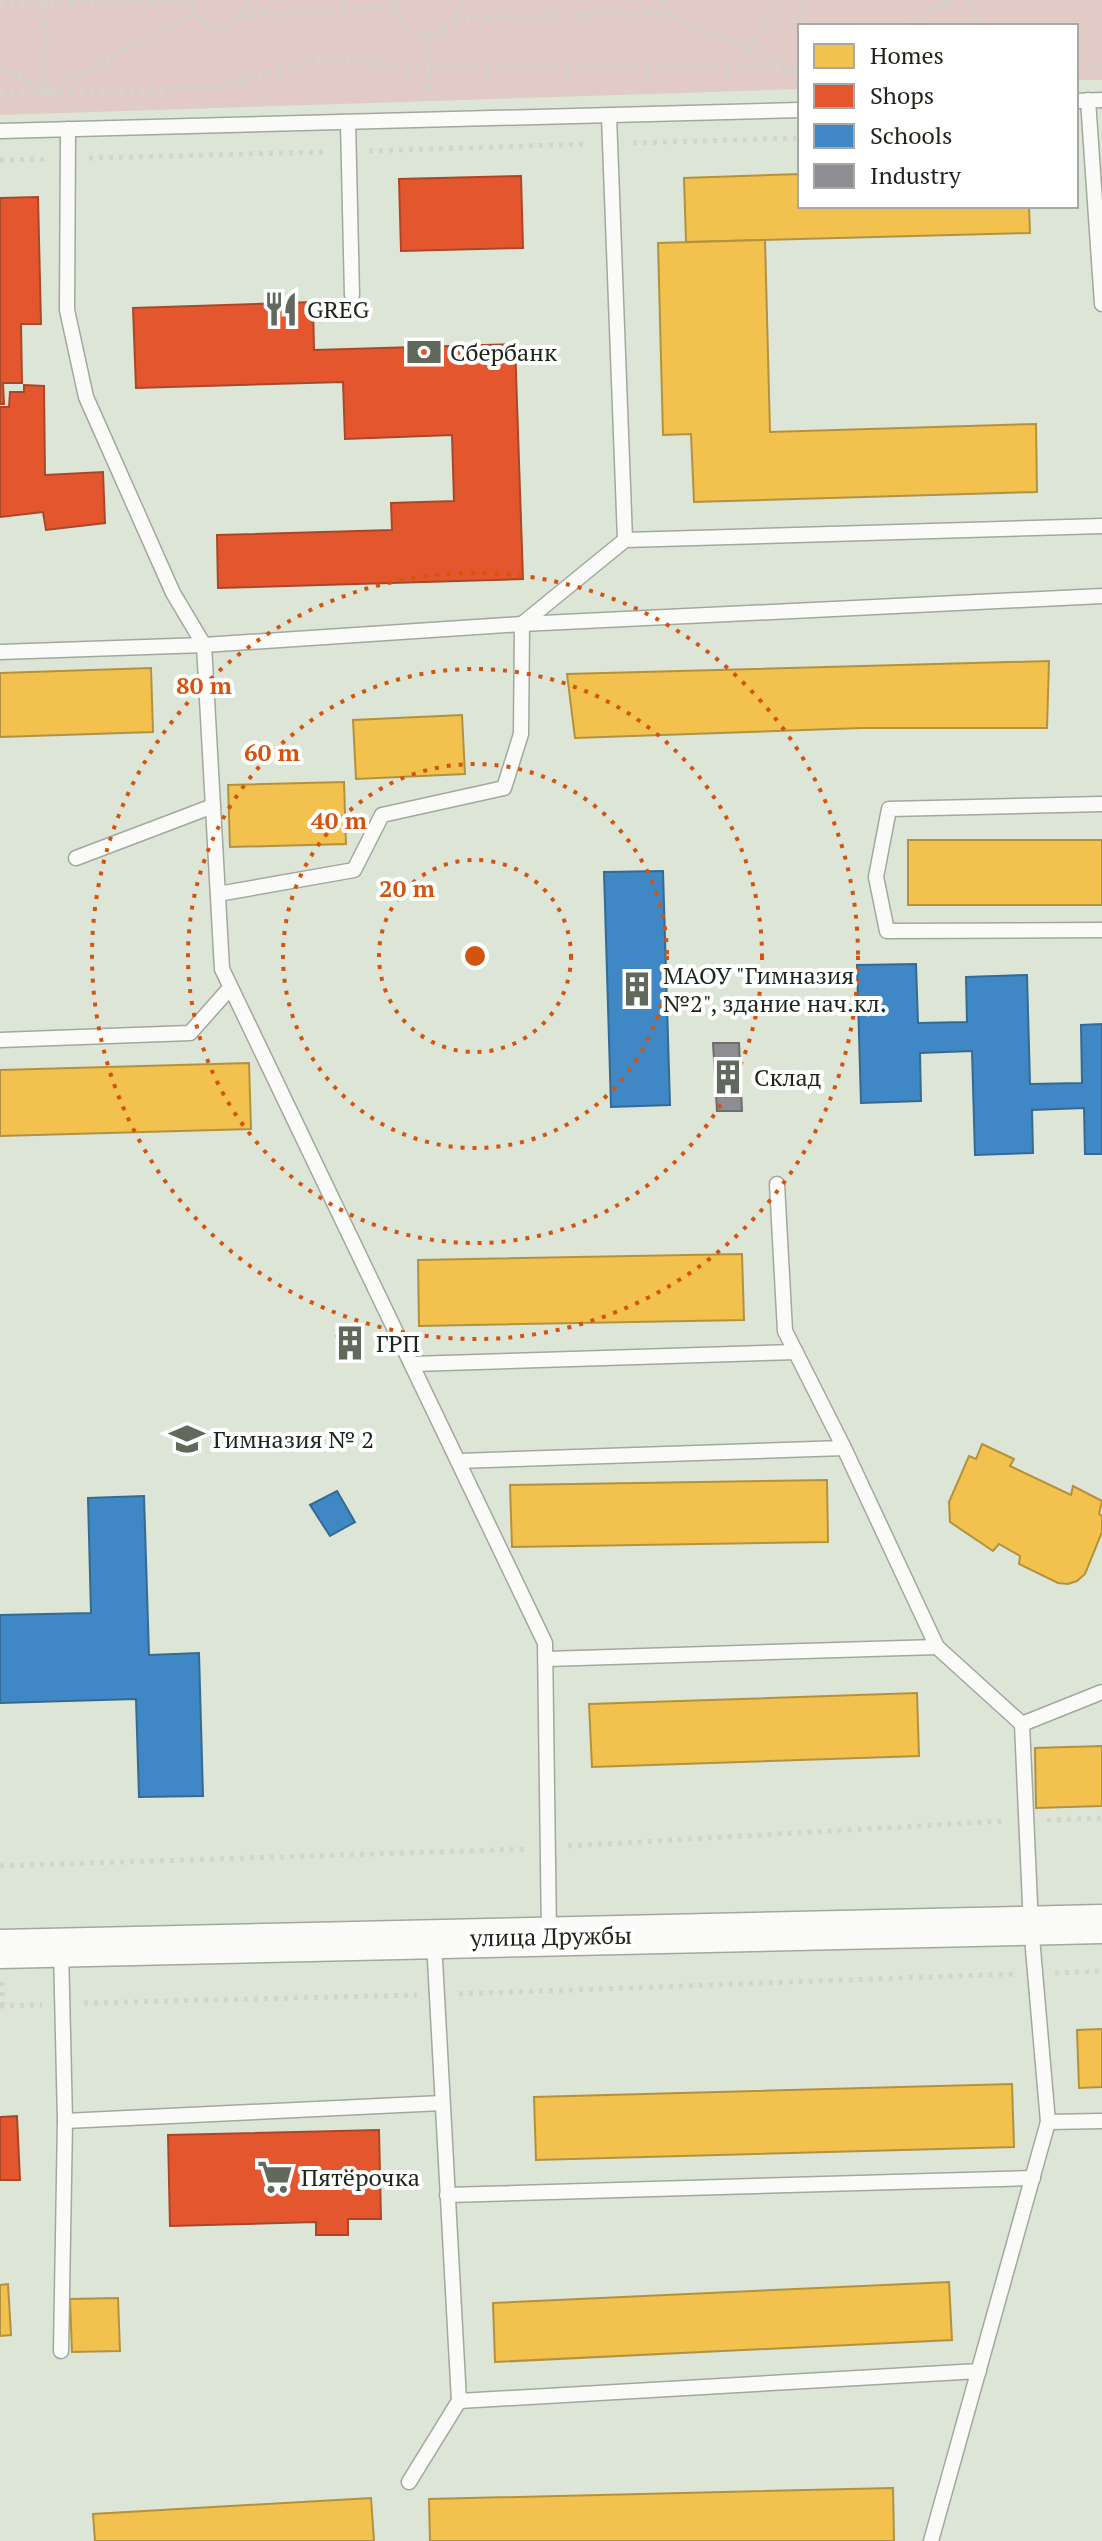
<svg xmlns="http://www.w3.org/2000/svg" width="1102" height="2541" viewBox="0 0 1102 2541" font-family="'PT Serif',serif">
<rect width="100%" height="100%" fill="#dce5d6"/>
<!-- green -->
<path fill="#e2cbc7" d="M0 0H1102V80H1076V26H800V89L0 115Z"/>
<!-- homes -->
<g fill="#f2c14e" stroke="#b3923f" stroke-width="2">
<path d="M800 174V206H1029L1030 233 686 242 684 178Z"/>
<path d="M765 240 770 432 1036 424 1037 492 694 502 691 434 663 435 658 243Z"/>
<path d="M1049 661 1047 728H861L575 738 567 674Z"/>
<path d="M151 668 153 732 0 737V673Z"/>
<path d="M462 715 465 774 356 779 353 720Z"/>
<path d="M344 782 346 844 230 847 228 785Z"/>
<rect x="908" y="840" width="194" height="65"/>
<path d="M249 1063 251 1129 0 1136V1070Z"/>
<path d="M742 1254 744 1320 419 1326 418 1260Z"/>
<path d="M354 1325 363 1349 347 1359 336 1336Z"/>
<path d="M982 1444 1014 1459 1010 1466 1071 1495 1073 1486 1102 1501 1099 1514 1102 1516V1532L1085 1574 1077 1581 1068 1584 1058 1583 1019 1564 1020 1556 999 1544 993 1551 950 1522 949 1502 969 1456 976 1459Z"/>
<path d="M827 1480 828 1542 512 1547 510 1485Z"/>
<path d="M917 1693 919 1756 592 1767 589 1704Z"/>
<path d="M1102 1746V1806L1036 1808 1035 1748Z"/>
<path d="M1102 2029V2087L1079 2088 1077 2030Z"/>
<path d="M1012 2084 1014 2147 536 2160 534 2097Z"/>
<path d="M949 2282 952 2340 495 2362 493 2303Z"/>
<path d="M8 2284 11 2335 0 2336V2285Z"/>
<path d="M118 2298 120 2351 72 2352 70 2299Z"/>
<path d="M893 2488 894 2541H430L429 2499Z"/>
<path d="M371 2498 374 2541H95L93 2514Z"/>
</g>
<!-- shops -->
<g fill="#e4572e" stroke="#a94828" stroke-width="2">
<path d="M521 176 523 248 401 251 399 179Z"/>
<path d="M38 197 41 324H21L22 383H3L4 404H0V198Z"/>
<path d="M313 302 314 350 515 344 523 579 218 588 217 535 392 530 391 503 454 501 452 435 345 439 343 382 136 388 133 308Z"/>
<path d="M24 385 44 386 45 475 103 472 105 523 46 530 43 512 0 517V407H9L10 392H24Z"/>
<path d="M17 2116 20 2180H0V2117Z"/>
<path d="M379 2130 381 2219H348V2235H316V2222L170 2226 168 2135Z"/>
</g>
<!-- schools -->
<g fill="#3f88c5" stroke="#356a92" stroke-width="2">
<path d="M663 871 670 1105 611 1107 604 872Z"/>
<path d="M916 964 918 1023 967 1022 966 977 1027 975 1030 1084 1082 1083 1081 1025 1102 1024V1154H1085L1084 1108 1032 1110 1033 1153 975 1155 972 1051 920 1053 921 1101 861 1103 857 965Z"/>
<path d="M337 1491 355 1522 330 1536 310 1505Z"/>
<path d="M144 1496 149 1655 199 1653 203 1796 139 1797 136 1699 0 1703V1615L91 1613 88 1498Z"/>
</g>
<!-- industry -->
<path fill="#8d8d92" stroke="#6c6e6e" stroke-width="2" d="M713 1043H739L742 1111H717Z"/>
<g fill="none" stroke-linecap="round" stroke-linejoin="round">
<!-- service casing -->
<g stroke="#a2a89d" stroke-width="17">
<g id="service">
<path d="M1088 100 1102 304"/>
<path d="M1076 101 1102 100"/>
<path d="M348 122 352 295"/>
<path d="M68 129 67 310 86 397 173 593 204 645 222 969 545 1643 549 1936"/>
<path d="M0 131 800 110"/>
<path d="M625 540 1102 526"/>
<path d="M0 652 204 645 522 624 1102 596"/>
<path d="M1102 804 889 809 876 877 887 931 1102 930"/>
<path d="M76 858 213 806"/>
<path d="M218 894 354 870 382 815 504 788 521 734 522 624 625 540 609 116"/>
<path d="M0 1040 190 1033 230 988"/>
<path d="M777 1184 785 1331 844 1448 937 1647 1022 1724"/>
<path d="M412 1364 796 1352"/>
<path d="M458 1461 844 1448"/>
<path d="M546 1659 937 1647"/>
<path d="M1102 1692 1022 1724 1031 1926 1048 2122 1102 2121"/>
<path d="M61 1949 65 2121 61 2351"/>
<path d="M65 2121 442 2103"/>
<path d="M447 2195 1033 2178"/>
<path d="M459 2401 979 2371"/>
<path d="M409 2482 459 2401 434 1941"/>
<path d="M931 2541 1048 2122"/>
</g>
</g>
<!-- secondary casing -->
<g stroke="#a2a89d" stroke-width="41">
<path id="secondary" d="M0 1949 1102 1924"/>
</g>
<!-- path -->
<g stroke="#d2d4d0" stroke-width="5" stroke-dasharray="4 6" stroke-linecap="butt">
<path d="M395 0C396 46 456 47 461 0"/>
<path d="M665 0 666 13"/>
<path d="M802 0 803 26"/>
<path d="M967 0 981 26"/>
<path d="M45 1 48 107"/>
<path d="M0 4 193 0C194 38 243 37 244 0"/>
<path d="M241 15 395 8"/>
<path d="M456 18 666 13 748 50 783 0"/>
<path d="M902 26 952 0"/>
<path d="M427 35 429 98"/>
<path d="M748 50 800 73"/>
<path d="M0 67 48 92 195 13"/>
<path d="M1076 67 1102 66"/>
<path d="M0 93 138 92 223 86 306 62 340 58 402 68H800"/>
<path d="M633 143 800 138"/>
<path d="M369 151 587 144"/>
<path d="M89 158 327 152"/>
<path d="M0 160 47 159"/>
<path d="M1047 1820 1102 1818"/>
<path d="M568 1846 1005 1821"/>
<path d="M0 1866 526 1849"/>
<path d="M1055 1973 1102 1971"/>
<path d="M2 1982V2006"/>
<path d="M459 1994 1013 1974"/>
<path d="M84 2003 417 1995"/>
<path d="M0 2006 42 2005"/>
</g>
<!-- service -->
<use href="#service" stroke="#fafbf9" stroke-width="14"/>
<!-- secondary -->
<use href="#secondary" stroke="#fafbf9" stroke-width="38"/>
</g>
<!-- distance rings -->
<g fill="none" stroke="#d4540e" stroke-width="4" stroke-dasharray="4 8">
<circle cx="475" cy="956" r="96"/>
<circle cx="475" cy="956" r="192"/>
<circle cx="475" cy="956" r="287"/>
<circle cx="475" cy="956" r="383"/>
</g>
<!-- icons -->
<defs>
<g id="restaurant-bare" transform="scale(2.76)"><path d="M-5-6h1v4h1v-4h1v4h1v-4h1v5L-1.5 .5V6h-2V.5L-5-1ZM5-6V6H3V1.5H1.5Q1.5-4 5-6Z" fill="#61685c" stroke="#fff" stroke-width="2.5" paint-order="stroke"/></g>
<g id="bank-bare" transform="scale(2.76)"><path d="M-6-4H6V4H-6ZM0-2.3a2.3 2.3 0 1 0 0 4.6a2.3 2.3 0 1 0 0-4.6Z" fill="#61685c" stroke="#fff" stroke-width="2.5" paint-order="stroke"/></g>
<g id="building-bare" transform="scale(2.76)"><path d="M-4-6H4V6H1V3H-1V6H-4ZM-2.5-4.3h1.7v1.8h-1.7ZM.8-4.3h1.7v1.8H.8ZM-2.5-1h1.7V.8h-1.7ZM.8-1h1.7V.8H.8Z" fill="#61685c" stroke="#fff" stroke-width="2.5" paint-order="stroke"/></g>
<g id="school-bare" transform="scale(2.76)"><path d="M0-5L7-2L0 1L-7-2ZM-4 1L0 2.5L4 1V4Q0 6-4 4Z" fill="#61685c" stroke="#fff" stroke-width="2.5" paint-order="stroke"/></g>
<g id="supermarket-bare" transform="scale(2.76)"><path d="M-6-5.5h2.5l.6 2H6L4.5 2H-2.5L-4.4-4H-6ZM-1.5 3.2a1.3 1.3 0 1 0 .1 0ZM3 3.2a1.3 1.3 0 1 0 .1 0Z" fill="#61685c" stroke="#fff" stroke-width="2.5" paint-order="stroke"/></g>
</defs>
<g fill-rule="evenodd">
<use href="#restaurant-bare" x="281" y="309"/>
<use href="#bank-bare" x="424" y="352"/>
<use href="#building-bare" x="637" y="989"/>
<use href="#building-bare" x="728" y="1077"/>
<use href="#building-bare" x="350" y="1343"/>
<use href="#school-bare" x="187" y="1439"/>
<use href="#supermarket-bare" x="275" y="2177"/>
</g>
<g text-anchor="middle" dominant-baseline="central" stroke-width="8" stroke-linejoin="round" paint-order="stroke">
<!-- poi labels -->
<g font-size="24" fill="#1f251b" stroke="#fff" text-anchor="start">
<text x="307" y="309">GREG</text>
<text x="450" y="352">Сбербанк</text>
<text x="663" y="975">МАОУ "Гимназия<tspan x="663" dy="28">№2", здание нач.кл.</tspan></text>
<text x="754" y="1077">Склад</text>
<text x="376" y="1343">ГРП</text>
<text x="213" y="1439">Гимназия № 2</text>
<text x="301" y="2177">Пятёрочка</text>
</g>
<!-- street labels -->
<g font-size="24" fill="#1f251b" stroke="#fff">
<text transform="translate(551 1936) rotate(-1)">улица Дружбы</text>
</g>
</g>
<circle cx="475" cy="956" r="12" fill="#d4540e" stroke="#fff" stroke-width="4"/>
<g font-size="24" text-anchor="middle" font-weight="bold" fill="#d4540e" stroke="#fff" stroke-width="8" stroke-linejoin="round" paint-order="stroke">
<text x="204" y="694">80 m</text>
<text x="272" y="761">60 m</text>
<text x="339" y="829">40 m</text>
<text x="407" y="897">20 m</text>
</g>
<!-- legend -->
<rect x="798" y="24" width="280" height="184" fill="#ffffff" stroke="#a5a8a4" stroke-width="2"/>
<rect x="814" y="44" width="40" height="24" fill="#f2c14e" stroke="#a5a8a4" stroke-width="2"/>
<text x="870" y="64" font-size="24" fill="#1f251b">Homes</text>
<rect x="814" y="84" width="40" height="24" fill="#e4572e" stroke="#a5a8a4" stroke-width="2"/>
<text x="870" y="104" font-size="24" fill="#1f251b">Shops</text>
<rect x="814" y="124" width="40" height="24" fill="#3f88c5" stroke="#a5a8a4" stroke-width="2"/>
<text x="870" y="144" font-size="24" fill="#1f251b">Schools</text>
<rect x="814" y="164" width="40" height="24" fill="#8d8d92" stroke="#a5a8a4" stroke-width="2"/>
<text x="870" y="184" font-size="24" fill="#1f251b">Industry</text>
</svg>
